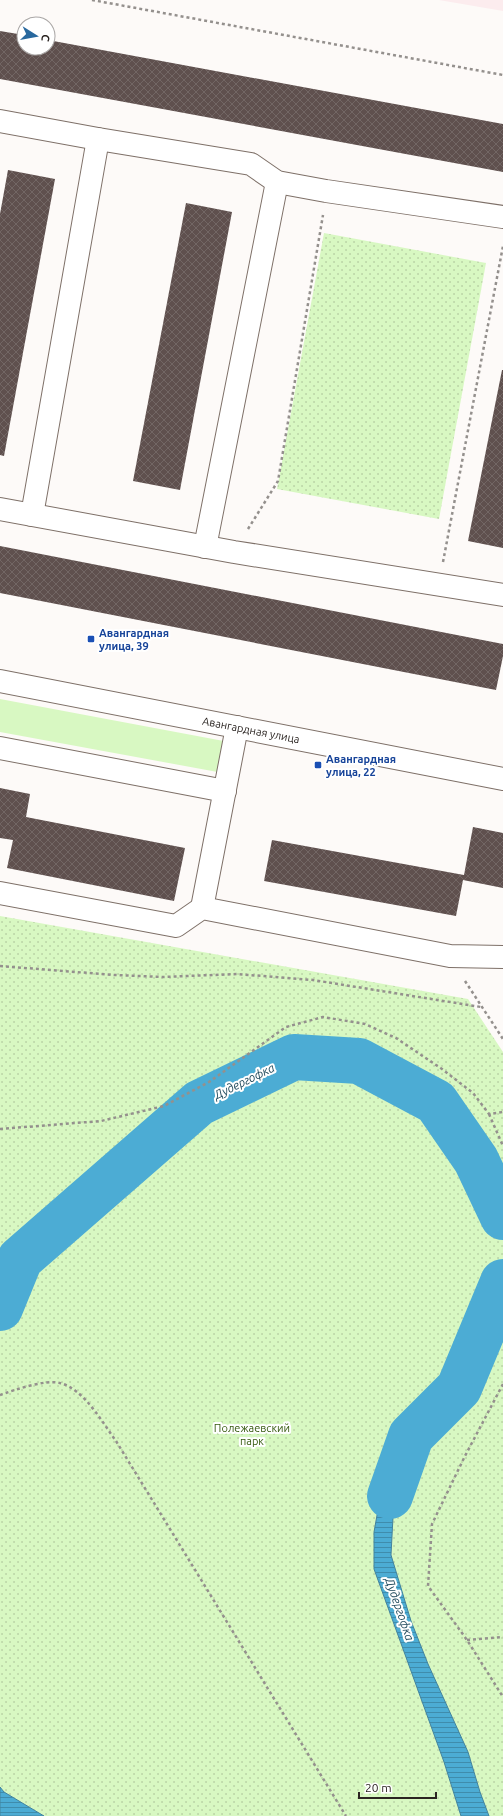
<svg xmlns="http://www.w3.org/2000/svg" width="503" height="1816" viewBox="0 0 503 1816" font-family="Ubuntu,sans-serif">
<defs>
<pattern id="park-dots" width="8" height="8" patternUnits="userSpaceOnUse"><rect width="8" height="8" fill="#d8f8c2"/><path d="M2 2h.1M6 6h.1" fill="none" stroke="#bad4a6" stroke-width="1.8" stroke-linecap="round"/></pattern>
<pattern id="water-rules" width="6" height="5" patternUnits="userSpaceOnUse"><rect width="6" height="5" fill="#4cacd4"/><path d="M0 2.5h6" fill="none" stroke="#3f8cac"/></pattern>
<pattern id="building-cross-hatch" width="8" height="8" patternUnits="userSpaceOnUse"><rect width="8" height="8" fill="#5f504e"/><path d="M0 0l8 8M0 8l8-8" fill="none" stroke="#726664"/></pattern>
</defs>
<rect width="100%" height="100%" fill="#fdfaf8"/>
<!-- commercial -->
<path fill="#fcecee" d="M439 0H503V11Z"/>
<!-- grass -->
<path fill="#d8f8c2" d="M0 699 229 742 223 773 0 732Z"/>
<!-- park -->
<g fill="url(#park-dots)">
<path d="M324 233 486 263 439 519 277 489Z"/>
<path d="M0 916 468 999 503 1052V1816H0Z"/>
</g>
<!-- water -->
<g fill="url(#water-rules)" stroke="#42839e">
<path d="M403 1431 421 1442 402 1489 393 1517 391 1555 411 1621 428 1664 468 1752 480 1792 489 1816H461L444 1762 374 1569V1532L383 1482Z"/>
<path d="M0 1787 4 1792 44 1816H0Z"/>
</g>
<g fill="none" stroke-linecap="round" stroke-linejoin="round">
<!-- river -->
<g stroke="#4cacd4" stroke-width="46">
<path d="M0 1308 20 1259 199 1103 294 1057 359 1061 436 1102 476 1160 503 1217"/>
<path d="M390 1496 411 1436 459 1388 503 1282"/>
</g>
</g>
<!-- building -->
<g fill="url(#building-cross-hatch)">
<path d="M0 31 24 35V48H48V40L503 124V172L0 79Z"/>
<path d="M8 170 55 179 4 456 0 455V214Z"/>
<path d="M186 203 232 212 180 490 133 481Z"/>
<path d="M502 370H503V548L468 541Z"/>
<path d="M0 546 503 644V656L496 690 0 593Z"/>
<path d="M0 788 30 794 26 817 185 848 174 901 7 868 13 840 0 838Z"/>
<path d="M473 827 503 833V888L463 880 456 916 264 881 272 840 464 875Z"/>
</g>
<g fill="none" stroke-linecap="round" stroke-linejoin="round">
<!-- minor casing -->
<g stroke="#7e7068" stroke-width="24">
<g id="minor">
<path d="M0 121 98 139 251 164 277 182 326 191 503 217"/>
<path d="M0 509 234 552 503 595"/>
<path d="M32 515 98 139"/>
<path d="M205 547 277 182"/>
<path d="M0 681 503 779"/>
<path d="M0 748 225 791"/>
<path d="M0 893 176 926 202 908 450 956 503 957"/>
<path d="M202 908 237 727"/>
</g>
</g>
<!-- path -->
<g stroke="#94908d" stroke-width="2.5" stroke-dasharray="3 3" stroke-linecap="butt">
<path d="M92 0 503 75"/>
<path d="M248 529 278 481 323 215"/>
<path d="M443 562 503 246"/>
<path d="M0 966 114 975 164 977 237 974 313 980 481 1007"/>
<path d="M465 981 503 1039"/>
<path d="M489 1114 503 1146"/>
<path d="M0 1129 101 1121 164 1106 209 1082 286 1027 323 1017 365 1024 396 1038 442 1069 473 1093 489 1114 503 1112"/>
<path d="M503 1384 465 1456 432 1524 428 1586 467 1640 503 1697"/>
<path d="M0 1395C14 1390 46 1379 60 1383 84 1389 102 1422 116 1441L346 1816"/>
<path d="M467 1640 503 1637"/>
</g>
<!-- minor -->
<use href="#minor" stroke="#fff" stroke-width="22"/>
</g>
<!-- markers -->
<g fill="#1a4fb4" stroke="#fff" stroke-width="1.5">
<rect x="87" y="635" width="8" height="8" rx="2"/>
<rect x="314" y="761" width="8" height="8" rx="2"/>
</g>
<g text-anchor="middle" dominant-baseline="central" stroke-width="4" stroke-linejoin="round" paint-order="stroke">
<!-- transit labels -->
<g font-size="11" font-weight="bold" fill="#164399" stroke="#fff" text-anchor="start">
<text x="99" y="633">Авангардная<tspan x="99" dy="13">улица, 39</tspan></text>
<text x="326" y="759">Авангардная<tspan x="326" dy="13">улица, 22</tspan></text>
</g>
<!-- street labels -->
<g font-size="11" fill="#2a2421" stroke="#fff">
<text transform="translate(251 730) rotate(11)">Авангардная улица</text>
</g>
<!-- park labels -->
<g font-size="11" fill="#365a0f" stroke="#fff">
<text x="252" y="1428">Полежаевский<tspan x="252" dy="13">парк</tspan></text>
</g>
<!-- water labels -->
<g font-size="12" font-style="italic" fill="#244d5f" stroke="#fff">
<text transform="translate(244 1081) rotate(-26)">Дудергофка</text>
<text transform="translate(400 1609) rotate(71)">Дудергофка</text>
</g>
</g>
<!-- north arrow -->
<g transform="translate(36 36) rotate(101)"><circle r="19" fill="#ffffff" stroke="#aaa7a6"/>
<path d="M0-3L7 15L0 10L-7 15Z" fill="#28689e"/>
<text y="-6" font-size="11" font-weight="bold" text-anchor="middle" fill="#2a2421">С</text>
</g>
<!-- scale -->
<path d="M359 1792v6h77v-6" fill="none" stroke="#2a2421" stroke-width="2"/>
<text x="365" y="1792" font-size="12" fill="#2a2421" stroke="#ffffff" stroke-width="3" paint-order="stroke">20 m</text>
</svg>
